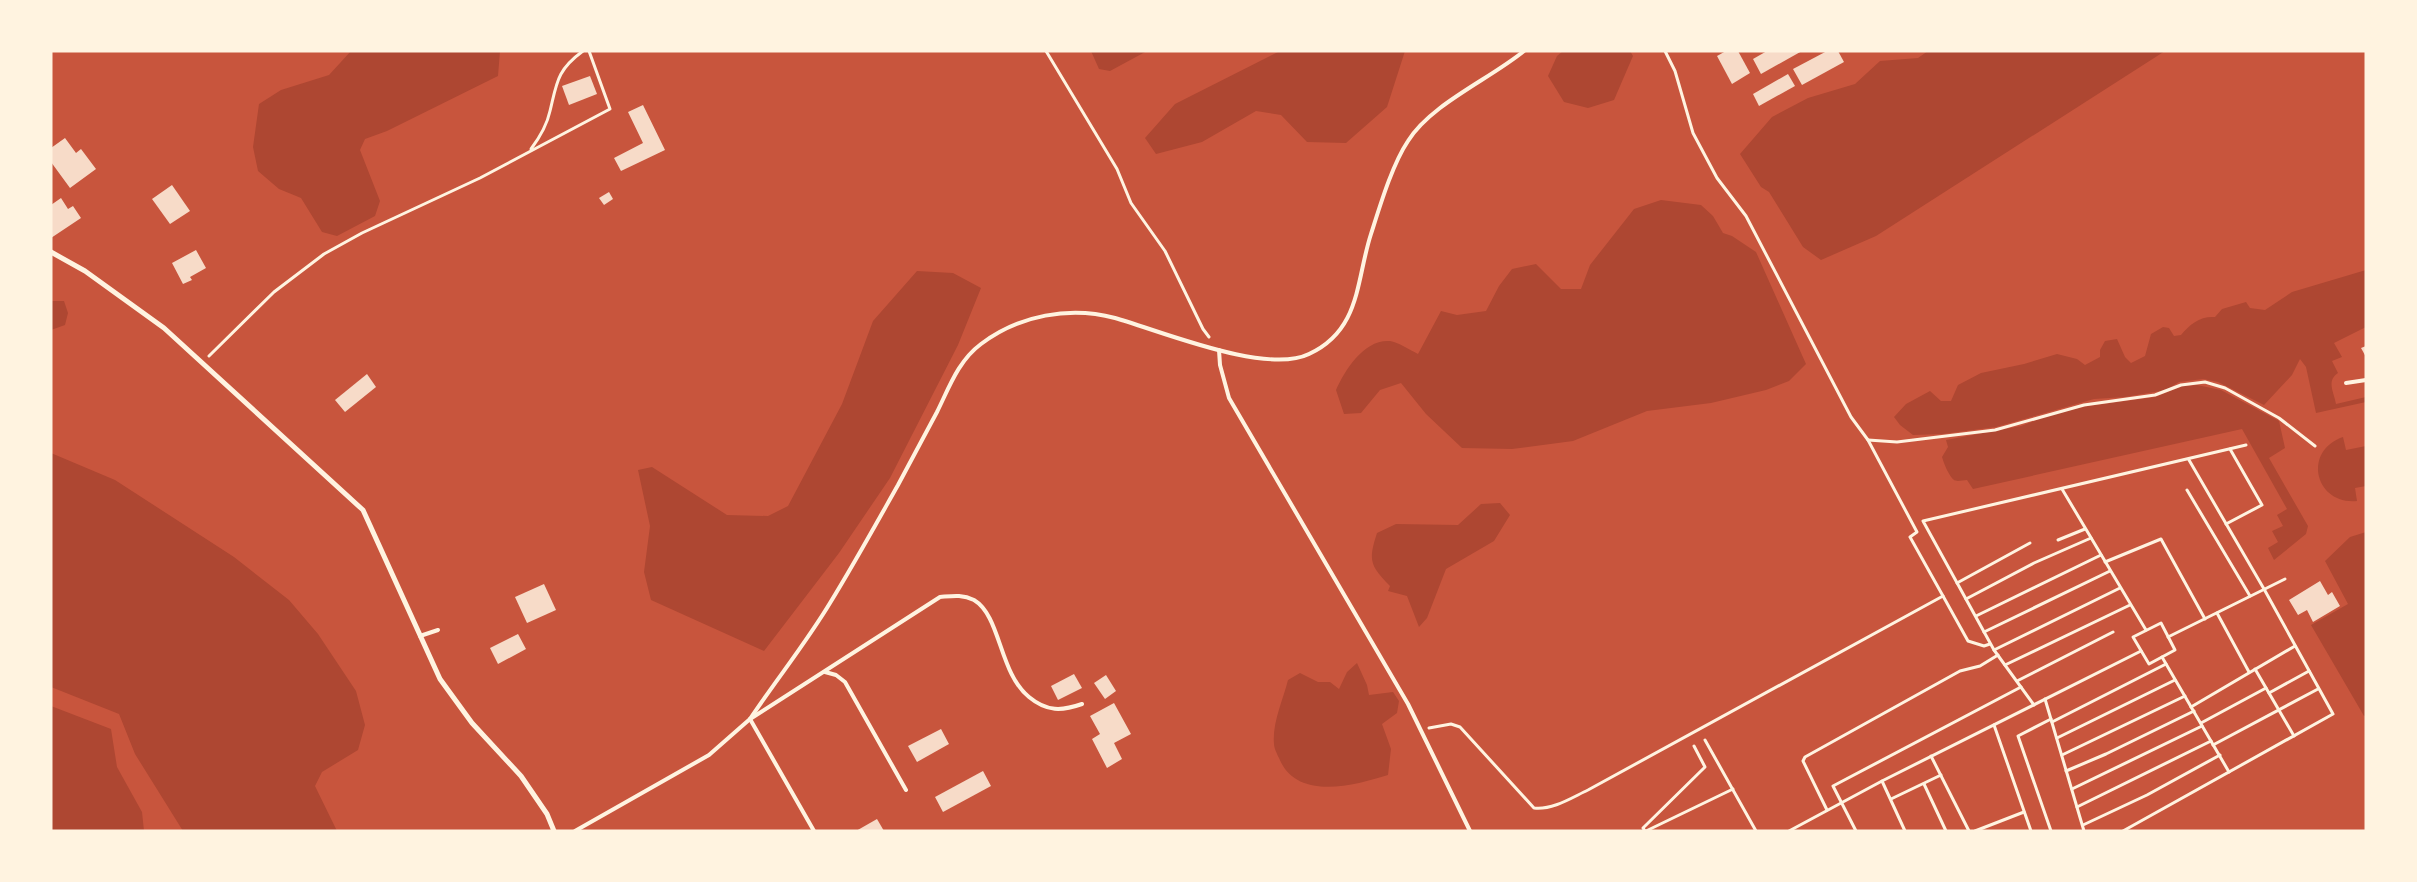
<svg xmlns="http://www.w3.org/2000/svg" width="2417" height="882" viewBox="0 0 2417 882" font-family="'DM Sans',sans-serif">
<rect width="100%" height="100%" fill="#c8553d"/>
<!-- green -->
<g fill="#ae4732">
<path d="M351 51H500L498 76 387 131 365 139 360 150 380 201 375 216 337 236 322 232 301 198 279 189 258 171 253 147 259 104 281 90 329 75Z"/>
<path d="M1091 51H1147L1110 71 1099 69Z"/>
<path d="M1280 51H1405L1387 107 1346 143 1307 142 1281 115 1256 111 1202 142 1156 154 1145 138 1175 104Z"/>
<path d="M1563 51H1630L1633 56 1614 100 1588 108 1564 102 1548 76 1557 56Z"/>
<path d="M1928 51H2165L1876 236 1821 260 1803 247 1769 192 1761 187 1740 154 1772 117 1808 98 1855 84 1880 61 1918 58Z"/>
<path d="M1661 200 1701 205 1713 216 1723 233 1732 236 1756 252 1806 364 1789 381 1766 390 1711 403 1647 411 1573 441 1512 449 1462 448 1426 414 1401 383 1380 390 1361 413 1344 414 1336 390C1345 370 1364 339 1390 341 1398 342 1410 350 1418 354L1441 311 1457 315 1486 311 1499 286 1512 269 1536 264 1561 289H1581L1590 265 1634 209Z"/>
<path d="M2366 270V327L2334 343 2342 357 2332 361 2338 373C2326 381 2334 392 2336 404L2366 397V402L2316 413 2306 367 2300 359 2292 375 2264 405 2218 382 2203 379 2179 382 2166 390 2125 397 2094 399 1996 427 1943 434 1913 435 1900 425 1894 417 1906 404 1930 391 1941 401H1951L1958 385 1981 373 2024 364 2057 354 2077 359 2085 365 2100 357V350L2105 341 2117 339 2125 357 2131 363 2145 356 2151 334 2163 327 2169 328 2174 336 2181 335C2190 324 2200 316 2215 317L2222 309 2246 302 2250 308 2265 310 2292 292Z"/>
<path d="M917 271 953 273 981 288 958 345 890 478 839 553 764 651 651 600 644 572 650 526 638 470 652 467 727 515 768 516 788 506 842 404 873 321Z"/>
<path d="M51 301H64L68 313 65 325 51 330Z"/>
<path d="M2197 385 2221 390 2279 421 2285 448 2269 458 2308 526 2306 534 2274 560 2268 548 2278 542 2272 531 2283 526 2277 515 2287 509 2242 429 1973 489 1967 480C1963 480 1957 482 1954 480 1949 476 1944 464 1942 457L1948 447 1946 440 2021 426 2052 414 2088 406 2155 397 2183 386Z"/>
<path d="M2343 437 2346 450 2366 446V486L2355 488 2357 501C2315 505 2302 451 2343 437Z"/>
<path d="M51 453 115 480 234 557 289 600 318 634 356 691 365 725 358 750 322 772 315 786 337 831H183L135 754 119 714 51 687Z"/>
<path d="M1500 503 1510 515 1494 541 1446 569 1427 618 1419 627 1407 596 1388 591 1390 586C1370 565 1368 561 1377 533L1396 524 1458 525 1481 504Z"/>
<path d="M2366 532V715L2364 716 2311 625 2348 604 2325 561 2350 537Z"/>
<path d="M1357 663 1367 685 1369 695 1393 692 1399 701 1397 713 1382 724 1391 749 1388 775C1353 786 1296 801 1279 758 1277 754 1274 748 1274 744 1272 723 1283 700 1288 680L1300 673 1318 682H1330L1339 689 1347 672Z"/>
<path d="M51 706 111 729 117 767 142 812 144 831H51Z"/>
</g>
<!-- building -->
<g fill="#f7dbc8">
<path d="M1726 51H1738L1750 73 1732 84 1717 56Z"/>
<path d="M1767 51H1802L1761 74 1753 59Z"/>
<path d="M1827 51H1838L1844 62 1802 85 1793 69Z"/>
<path d="M1788 74 1795 86 1759 106 1753 94Z"/>
<path d="M590 76 597 94 569 105 562 86Z"/>
<path d="M643 105 665 150 621 171 614 158 643 143 628 112Z"/>
<path d="M65 138 76 153 81 149 96 169 70 188 51 162V148Z"/>
<path d="M172 185 190 211 170 224 152 199Z"/>
<path d="M609 192 613 199 604 205 599 198Z"/>
<path d="M61 198 68 209 73 206 81 218 51 238V205Z"/>
<path d="M196 250 206 268 190 277 192 280 183 284 172 263Z"/>
<path d="M2366 346V357L2361 348Z"/>
<path d="M367 374 376 387 345 412 335 400Z"/>
<path d="M2320 581 2328 595 2332 592 2340 606 2313 622 2307 610 2298 615 2289 600Z"/>
<path d="M544 584 556 610 527 623 515 597Z"/>
<path d="M518 634 526 649 498 664 490 648Z"/>
<path d="M1074 674 1082 688 1058 700 1051 686Z"/>
<path d="M1106 675 1116 691 1105 699 1094 683Z"/>
<path d="M1114 703 1131 734 1114 743 1122 759 1107 768 1092 739 1100 734 1090 716Z"/>
<path d="M941 729 949 744 917 762 908 746Z"/>
<path d="M983 771 991 786 943 812 935 797Z"/>
<path d="M877 819 884 831H856Z"/>
</g>
<g fill="none" stroke-linecap="round" stroke-linejoin="round">
<!-- path -->
<g stroke="#fff3e0" stroke-width="3">
<path d="M1046 51 1117 169 1131 203 1165 251 1203 329 1209 337"/>
<path d="M1665 51 1675 71 1693 133 1717 178 1746 216 1851 417 1868 440 1917 532 1910 537 1943 596"/>
<path d="M531 149C540 137 547 125 550 111 557 82 557 70 583 51"/>
<path d="M209 356 274 292 324 254 362 233 480 178 610 109 589 51"/>
<path d="M1868 440 1897 442 1995 430 2084 405 2155 395 2181 385 2205 382 2225 388 2279 418 2315 446"/>
<path d="M2062 489 2146 630"/>
<path d="M2187 490 2250 596"/>
<path d="M2226 524 2262 505 2230 449"/>
<path d="M2058 540 2085 529"/>
<path d="M2105 562 2161 539 2205 619"/>
<path d="M1957 583 2030 543"/>
<path d="M1966 599 2034 563 2091 538"/>
<path d="M2217 613 2249 672"/>
<path d="M1976 616 2101 555"/>
<path d="M2161 623 2175 650 2149 664 2133 637Z"/>
<path d="M1984 632 2110 571"/>
<path d="M2168 637 2285 579"/>
<path d="M1994 650 2120 588"/>
<path d="M2162 657 2229 772"/>
<path d="M2005 665 2130 605"/>
<path d="M2255 669 2294 736"/>
<path d="M2017 681 2113 632"/>
<path d="M2269 693 2309 671"/>
<path d="M2045 699 2084 831"/>
<path d="M2034 705 1994 650 1923 521 2246 445"/>
<path d="M2191 707 2295 646"/>
<path d="M2051 719 2018 736 2051 831"/>
<path d="M2052 722 2166 664"/>
<path d="M2201 723 2266 688"/>
<path d="M1994 725 2031 831"/>
<path d="M1429 728 1451 724 1460 727 1534 808C1553 810 1571 798 1588 790L1943 596 1968 641 1984 646 1990 644"/>
<path d="M2057 738 2175 680"/>
<path d="M1705 740 1756 831"/>
<path d="M2213 745 2318 689"/>
<path d="M2062 755 2185 696"/>
<path d="M1931 756 1969 831"/>
<path d="M2066 771 2106 754 2194 711"/>
<path d="M1882 781 1905 831"/>
<path d="M1924 784 1946 831"/>
<path d="M2072 789 2202 726"/>
<path d="M1891 799 1941 775"/>
<path d="M2077 807 2211 741"/>
<path d="M1827 810 1803 761 1805 757 1960 671 1980 666 1998 655"/>
<path d="M2083 825 2147 795 2220 755"/>
<path d="M1645 831 1643 828 1705 767 1694 746"/>
<path d="M1646 831 1733 789"/>
<path d="M1789 831 1882 781 2141 651"/>
<path d="M1856 831 1833 786 2021 687"/>
<path d="M1975 831 2024 812"/>
<path d="M2123 831 2333 714 2264 589 2189 460"/>
</g>
<!-- service -->
<g stroke="#fff3e0" stroke-width="4">
<path d="M1219 350 1220 365 1229 398 1408 704 1470 831"/>
<path d="M2346 383 2366 380"/>
<path d="M420 636 438 630"/>
<path d="M825 672 836 675 845 682 906 790"/>
<path d="M750 719C776 680 806 643 830 603 854 564 876 524 898 485 911 461 924 436 937 412 949 388 958 361 981 344 1019 315 1070 306 1115 318 1161 331 1266 375 1309 354 1361 330 1356 280 1371 234 1380 206 1392 165 1408 141 1431 104 1490 79 1524 51"/>
<path d="M750 719 814 831"/>
<path d="M575 831 709 755 750 719 940 597C952 596 962 594 974 600 1001 616 999 673 1029 697 1047 712 1062 711 1082 704"/>
</g>
<!-- minor -->
<path stroke="#fff3e0" stroke-width="5" d="M51 252 85 271 164 328 363 510 440 679 472 723 521 776 547 814 554 831"/>
</g>
<!-- border -->
<rect width="2417" height="882" fill="none" stroke="#fff3e0" stroke-width="105"/>
</svg>
